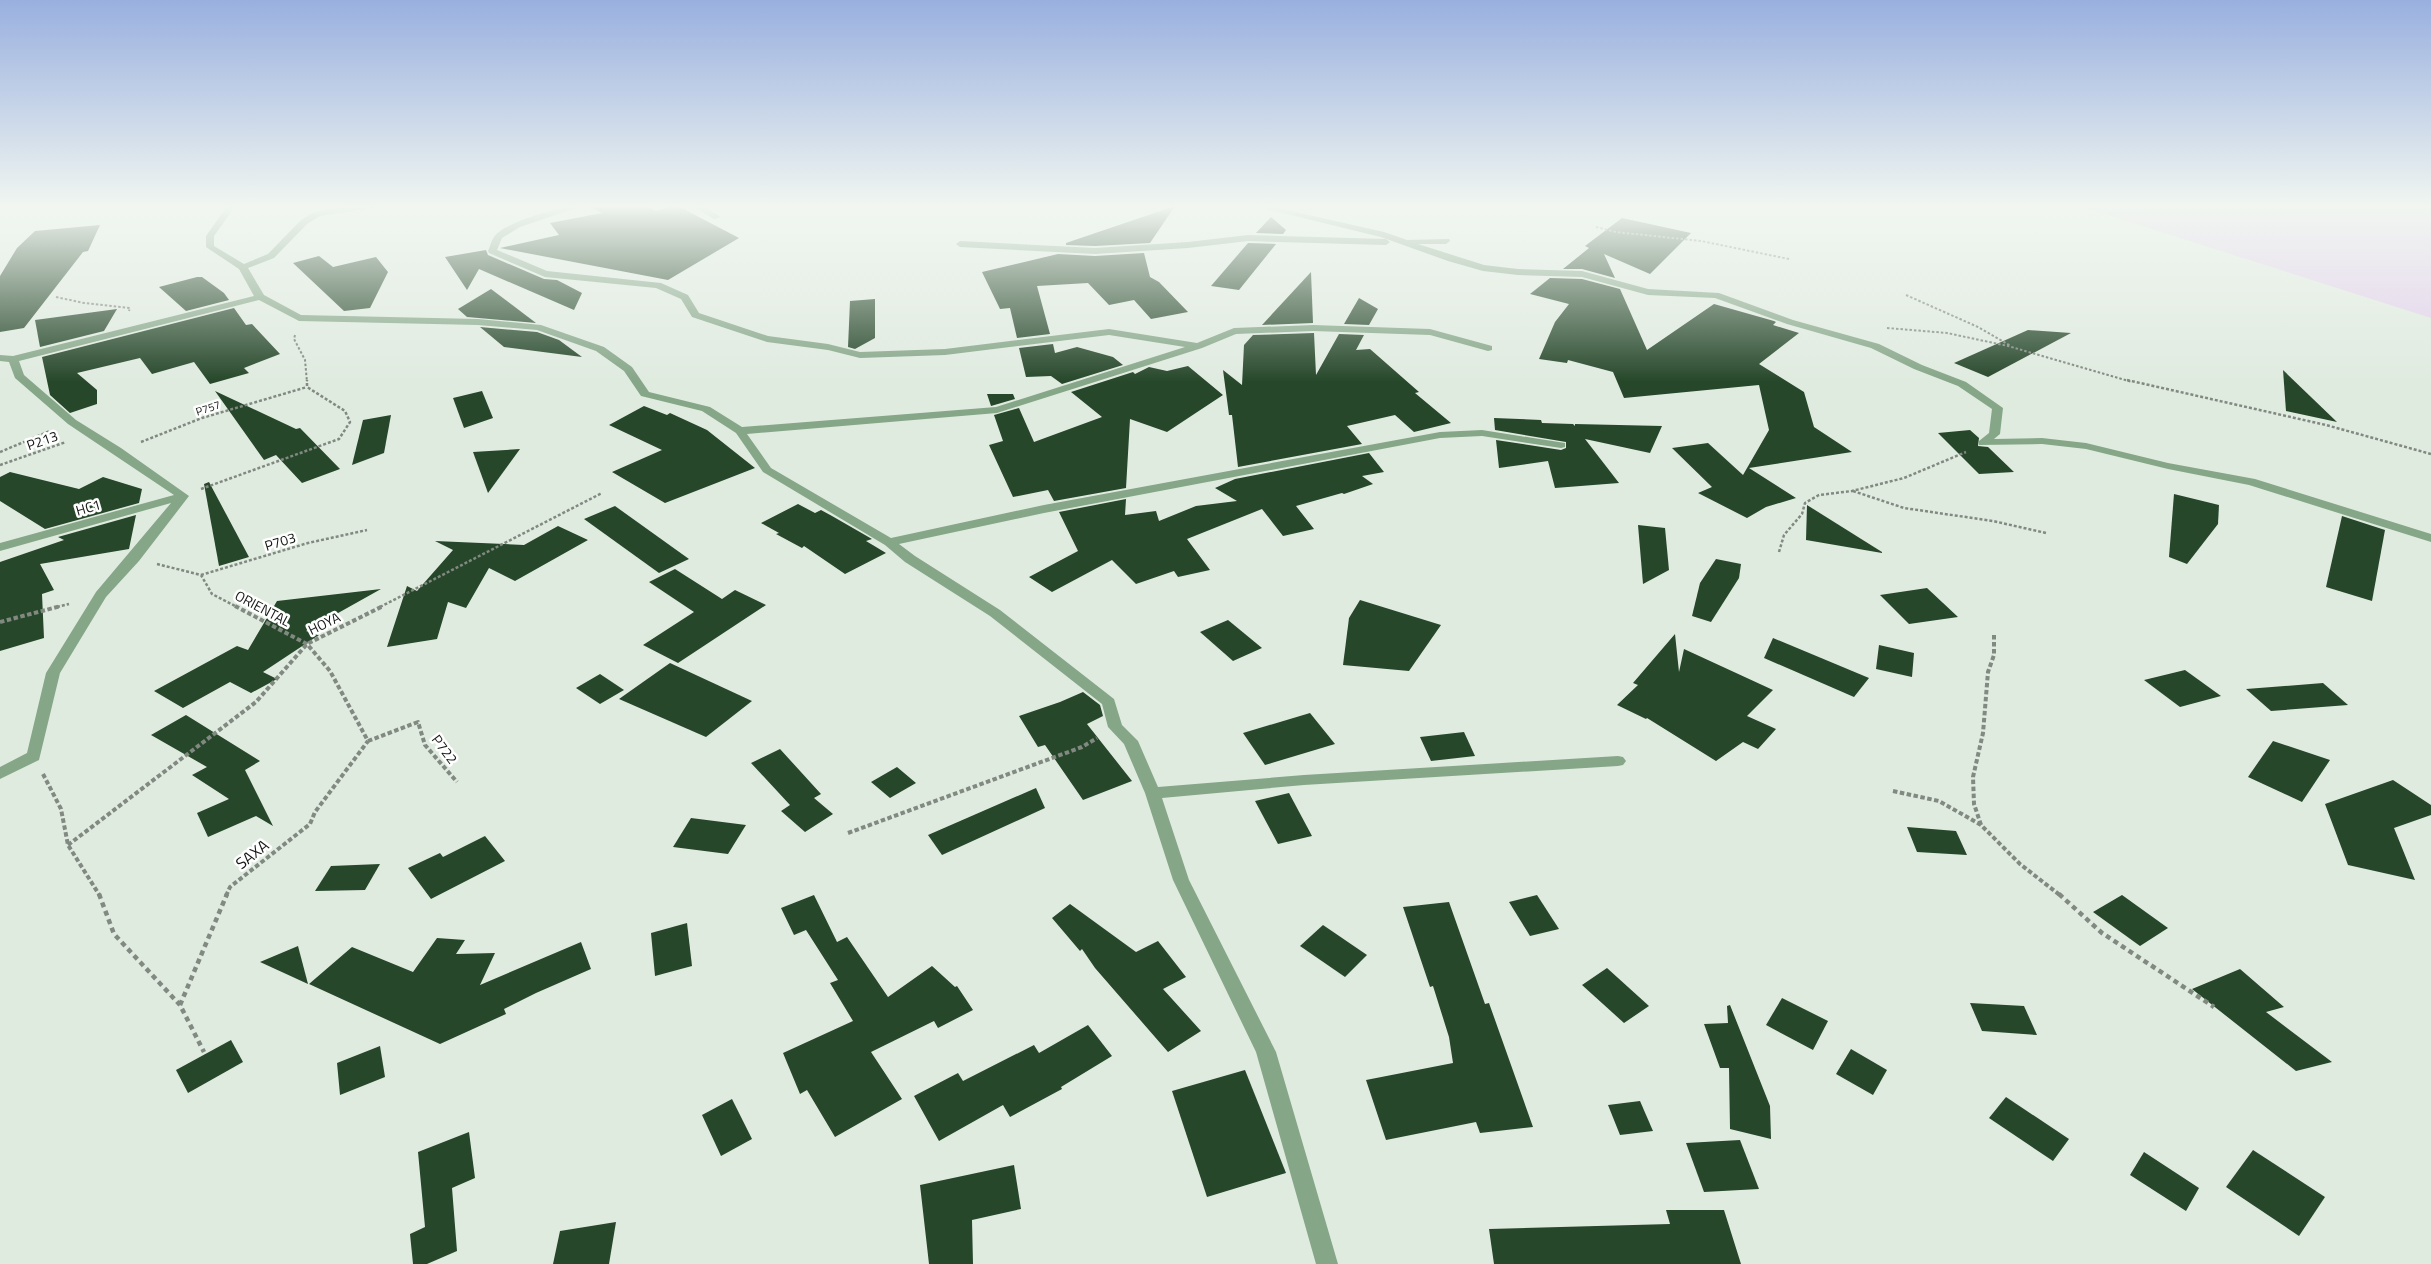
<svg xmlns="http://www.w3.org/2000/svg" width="2431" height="1264" viewBox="0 0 2431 1264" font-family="'Titillium Web',sans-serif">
<rect width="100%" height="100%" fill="#e0ebe0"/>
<!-- green -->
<path fill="#e2cfec" d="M2077 205H2431V318Z"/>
<!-- building -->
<g fill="#26472a">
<path d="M587 205H644L656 211 676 205 739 238 668 280 500 248 559 235 550 223 602 213Z"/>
<path d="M1175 206 1150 243 1095 246 1066 245V243Z"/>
<path d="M1271 217 1286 230 1283 234 1256 233Z"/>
<path d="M1622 218 1691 233 1650 274 1604 254 1615 278 1582 269H1563L1589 248 1585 246Z"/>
<path d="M100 225 88 251 83 252 24 328 0 332V276L17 248 35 231Z"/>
<path d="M1248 243 1276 244 1239 290 1211 286Z"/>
<path d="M486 250 488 255 544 279 557 280 582 293 574 310 479 269 467 290 445 257Z"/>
<path d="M1144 253 1150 277 1159 282 1188 312 1151 319 1134 300 1109 305 1088 283 1037 286 1050 334 1017 338 1010 308 1000 309 982 272 1058 254 1095 256Z"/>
<path d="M319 256 333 267 376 257 388 272 370 308 344 311 293 263Z"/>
<path d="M1311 272 1313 323 1262 325Z"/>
<path d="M197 277H202L224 293 229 300 186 311 159 287Z"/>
<path d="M1550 278 1582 279 1620 289 1647 350 1714 304 1774 321 1776 322 1773 325 1799 333 1759 364 1804 392 1814 427 1852 452 1749 468 1796 498 1766 507 1747 518 1698 493 1712 487 1672 448 1708 443 1743 475 1769 430 1759 385 1624 398 1613 372 1568 360 1567 363 1539 359 1555 322 1569 304 1530 294Z"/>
<path d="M491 289 536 323 467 317 458 309Z"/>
<path d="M1359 298 1378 309 1369 325 1344 324Z"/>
<path d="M875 299V338L855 349 848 347 850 301Z"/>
<path d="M234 308 246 325 252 324 280 354 244 368 249 373 210 384 194 362 152 374 140 358 77 373 97 390V404L70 413 50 395 42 357Z"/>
<path d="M117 309 104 331 40 347 35 320Z"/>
<path d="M480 327 537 332 559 340 582 357 504 347Z"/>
<path d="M2028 330 2071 333 1988 377 1954 363Z"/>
<path d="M1314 333 1316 375 1339 334 1364 335 1356 350 1370 349 1419 392 1415 393 1451 423 1414 432 1395 415 1347 426 1362 444 1238 467 1232 415H1229L1223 370 1242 385 1244 345 1253 335Z"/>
<path d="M1053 344 1055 353 1077 347 1113 357 1123 365 1062 384 1051 376 1026 377 1019 348Z"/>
<path d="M1188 366 1223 395 1167 432 1130 419 1126 488 1054 501 1048 490 1013 497 989 445 1003 441 994 415 1019 408 1034 442 1102 417 1071 392 1133 372 1135 374 1149 367 1167 371Z"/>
<path d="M2283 370 2337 422 2286 411Z"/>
<path d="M215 391 296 429 300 428 340 469 302 483 276 455 264 460Z"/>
<path d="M482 391 493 418 464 428 453 398Z"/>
<path d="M987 394H1013L1015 399 991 406Z"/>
<path d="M644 406 667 415 670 413 707 430 755 468 665 503 612 472 662 450 609 425Z"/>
<path d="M391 415 384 453 352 465 363 420Z"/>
<path d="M1494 418 1541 420 1542 423 1573 424 1575 426V424L1662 426 1650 453 1585 439 1619 483 1555 488 1548 461 1499 468 1496 440 1561 450 1566 448V442L1495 430Z"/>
<path d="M1970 430 1979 438 1978 446 1988 447 2014 472 1979 474 1938 433Z"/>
<path d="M520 449 488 493 473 452Z"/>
<path d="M1369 453 1384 472 1362 476 1373 484 1344 494 1342 493 1296 506 1314 529 1283 536 1262 509 1187 539 1210 570 1178 577 1174 571 1136 584 1112 560 1052 592 1029 577 1078 551 1059 512 1126 499 1125 515 1156 511 1159 521 1196 506 1237 501 1215 488 1235 479Z"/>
<path d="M10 472 79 489 103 477 142 489 139 503 45 529 0 501V477Z"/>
<path d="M209 482 249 557 219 566 204 484Z"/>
<path d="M2174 494 2219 505 2218 524 2187 564 2169 557Z"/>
<path d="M798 504 815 513 821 510 832 516 872 539 866 541 886 553 845 574 804 546 802 548 776 534 779 533 761 523Z"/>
<path d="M1807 505 1882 552V553L1806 540Z"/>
<path d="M615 506 689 559 659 573 584 519Z"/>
<path d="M136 515 129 549 40 564 54 590 42 594 44 638 0 651V562L64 540 58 537Z"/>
<path d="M2342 516 2385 530 2372 601 2326 587Z"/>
<path d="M1638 525 1665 528 1669 570 1643 584Z"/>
<path d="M558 526 588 540 515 581 489 568 466 608 448 602 437 639 387 647 407 586 417 591 453 550 435 541 524 545Z"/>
<path d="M1716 559 1741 564 1739 578 1711 622 1692 616 1700 583Z"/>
<path d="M675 569 722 599 735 590 766 605 678 663 643 645 694 612 649 582Z"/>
<path d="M1927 588 1958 617 1909 624 1880 595Z"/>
<path d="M381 589 306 631 319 635 263 672 277 679 251 693 230 682 183 708 154 691 237 646 248 650 277 601Z"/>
<path d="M1360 600 1441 625 1409 671 1343 665 1349 618Z"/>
<path d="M1228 620 1262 648 1233 661 1200 632Z"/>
<path d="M1675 634 1679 672 1684 649 1773 690 1747 716 1776 729 1758 749 1743 742 1716 761 1647 718 1646 719 1617 705 1638 685 1633 683Z"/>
<path d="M1773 638 1869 678 1854 697 1764 658Z"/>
<path d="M1879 645 1914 653 1912 677 1876 669Z"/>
<path d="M670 663 752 701 706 737 619 699Z"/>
<path d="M2185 670 2221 696 2180 707 2144 680Z"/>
<path d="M600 674 624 690 600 704 576 688Z"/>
<path d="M2323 683 2348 705 2271 711 2246 689Z"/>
<path d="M1083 692 1100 705 1103 716 1087 724 1132 781 1083 800 1045 745 1038 747 1019 716 1060 702Z"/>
<path d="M1310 713 1335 744 1265 765 1243 733Z"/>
<path d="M186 715 260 761 245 770 273 826 256 816 208 837 197 813 229 799 192 775 207 767 151 735Z"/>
<path d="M1464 732 1475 756 1431 761 1420 737Z"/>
<path d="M2273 741 2330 760 2302 802 2248 777Z"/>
<path d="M780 749 821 794 814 798 833 814 805 832 781 811 790 805 751 763Z"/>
<path d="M897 767 916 783 890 798 871 782Z"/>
<path d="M2393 780 2431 805V815L2394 828 2415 880 2348 865 2325 804Z"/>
<path d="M1036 788 1045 808 942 855 928 835Z"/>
<path d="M1289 793 1312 836 1278 844 1255 801Z"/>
<path d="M691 818 746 825 728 854 673 847Z"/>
<path d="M1907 827 1956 831 1967 855 1917 852Z"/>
<path d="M485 836 505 861 431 899 408 868 440 853 443 857Z"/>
<path d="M380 864 365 890 315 891 331 866Z"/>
<path d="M814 895 837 942 847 937 888 997 932 966 955 987 957 986 973 1010 938 1028 934 1021 871 1052 902 1099 835 1137 807 1090 800 1094 783 1053 853 1021 830 983 838 980 806 930 794 935 781 908Z"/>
<path d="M1537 895 1559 929 1530 936 1509 902Z"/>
<path d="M2122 895 2168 928 2140 946 2093 912Z"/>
<path d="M1449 902 1485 1004 1489 1003 1533 1127 1480 1133 1476 1122 1386 1140 1366 1080 1453 1063 1449 1037 1433 986 1430 987 1403 907Z"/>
<path d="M1070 904 1136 952 1158 941 1186 977 1163 989 1201 1031 1168 1052 1095 968 1082 949 1080 951 1052 918Z"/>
<path d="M687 923 692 966 655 976 651 933Z"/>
<path d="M1323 925 1367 955 1345 977 1300 946Z"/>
<path d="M437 938 465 940 456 954 495 953 480 985 581 942 591 969 536 993 504 1009 506 1014 440 1044 309 984 352 947 413 972Z"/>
<path d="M298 946 308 984 260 962Z"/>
<path d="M1607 968 1649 1006 1624 1023 1582 985Z"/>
<path d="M2240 969 2284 1007 2266 1012 2332 1062 2296 1071 2192 989Z"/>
<path d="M1782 998 1828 1021 1813 1050 1766 1025Z"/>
<path d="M1970 1003 2024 1006 2037 1035 1982 1031Z"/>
<path d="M1730 1005 1770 1106 1771 1139 1730 1129 1729 1068H1720L1704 1024 1728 1023 1727 1006Z"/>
<path d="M1088 1025 1112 1056 1061 1087 1062 1089 1010 1117 1003 1105 939 1141 914 1096 958 1073 963 1081 1034 1045 1039 1053Z"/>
<path d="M231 1040 243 1062 188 1093 176 1070Z"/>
<path d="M380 1046 385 1077 340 1095 337 1063Z"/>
<path d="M1851 1049 1887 1070 1873 1095 1836 1074Z"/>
<path d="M1245 1070 1286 1173 1207 1197 1172 1091Z"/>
<path d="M2006 1097 2069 1139 2053 1161 1989 1118Z"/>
<path d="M732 1099 752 1139 721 1156 702 1115Z"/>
<path d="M1640 1101 1653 1131 1620 1135 1608 1105Z"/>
<path d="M469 1132 475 1178 452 1188 457 1251 427 1264H413L410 1234 425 1227 418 1152Z"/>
<path d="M1740 1140 1759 1189 1704 1192 1686 1143Z"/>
<path d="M2253 1150 2325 1197 2299 1236 2226 1187Z"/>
<path d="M2144 1152 2199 1188 2186 1211 2130 1175Z"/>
<path d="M1014 1165 1021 1209 972 1220 973 1264H929L920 1185Z"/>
<path d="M1666 1210H1724L1741 1264H1494L1489 1229 1670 1224Z"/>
<path d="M616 1222 609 1264H553L560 1231Z"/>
</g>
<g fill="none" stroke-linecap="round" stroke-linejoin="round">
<!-- path-far3 -->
<g stroke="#818981" stroke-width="2" stroke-dasharray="2.5 2" stroke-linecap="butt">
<path d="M1596 227 1616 232 1701 241 1789 259"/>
<path d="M1906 295 1978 327 2011 346"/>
<path d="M56 297 84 303 130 308 129 311"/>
<path d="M1887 328 1947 333 2008 346 2132 382"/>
<path d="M295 335 294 339 305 360 307 382"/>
</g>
<!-- path-far2 -->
<g stroke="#818981" stroke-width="2.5" stroke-dasharray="3 2" stroke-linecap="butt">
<path d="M2127 380 2326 425 2431 454"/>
<path d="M141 442 202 418 307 387"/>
<path d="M0 452 50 431"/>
<path d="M0 465 66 442"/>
<path d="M201 489 339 439 350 422 345 411 307 387V380"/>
<path d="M1853 491 1904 508 1993 521 2046 533"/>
<path d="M1779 552 1784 535 1802 514 1805 503 1819 495 1852 491 1904 478 1966 452"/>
<path d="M157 564 201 575 212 594 237 607"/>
<path d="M201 575 308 543 367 530"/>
<path d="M57 607 69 604"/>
<path d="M380 607 602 493"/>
</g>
<!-- path-far1 -->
<g stroke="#818981" stroke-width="4" stroke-dasharray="4.5 2.5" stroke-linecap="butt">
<path d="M235 606 307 644 330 671 368 741"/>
<path d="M0 622 61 606"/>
<path d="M368 741 418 722 425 745 457 782"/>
<path d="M43 774 61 809 68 845 100 896"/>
<path d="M1893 791 1939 801 1981 825 2020 864 2061 896"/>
<path d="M1981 825 1974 804 1973 777 1983 733 1988 672 1994 655V635"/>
<path d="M848 833 1082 747 1097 738"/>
<path d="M68 845 256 702 307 644 383 606"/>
<path d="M226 896 230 887 310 824 315 812 368 741"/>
</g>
<!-- path -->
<g stroke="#818981" stroke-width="4.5" stroke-dasharray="5 4" stroke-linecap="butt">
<path d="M99 894 114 934 180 1005 204 1052"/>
<path d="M2059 894 2102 933 2214 1007"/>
<path d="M180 1005 227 894"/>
</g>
<!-- minor -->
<g fill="#86a688" fill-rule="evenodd">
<path d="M228 205H236L214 236V246L244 264 268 254 301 220 314 212 360 205H382L378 207 320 216 307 224 274 258 248 268 264 295 301 315 478 319 541 325 604 347 632 367 649 392 710 407 742 427 996 407 1185 347 1109 335 945 355 860 358 828 350 767 342 692 317 681 299 656 288 545 277 489 253 488 251C490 247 491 241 494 237 505 221 566 205 585 205L520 227 502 238 497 250 547 271 661 283 688 295 699 313 768 336 828 344 860 352 945 349 1109 329 1197 343 1234 328 1313 325 1430 329 1492 346V350L1488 351 1430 335 1313 331 1236 334 1202 348 997 413 747 434 771 468 891 538 1044 505 1440 432 1482 430 1565 443V447L1561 448 1482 436 1440 438 1044 513 899 544 915 556 1000 610 1114 699 1122 725 1138 741 1158 787 1304 775 1618 756 1623 757 1626 761 1623 765 1618 766 1304 785 1162 798 1189 880 1276 1052 1338 1264H1316L1256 1052 1173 880 1145 793 1124 744 1108 727 1102 704 990 616 905 562 885 545 763 472 736 433 702 411 641 396 624 371 596 351 537 330 478 325 299 321 259 300 19 361 24 375 76 420 121 448 189 496 139 561 106 597 60 673 39 760 0 779V767L27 753 46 673 96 592 171 503 0 551V543L174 495 68 424 15 378 9 362 0 361V355L13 356 254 296 239 269 206 247V236Z"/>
<path d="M691 205H701L721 217 714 219Z"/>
<path d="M1250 205H1264L1384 232 1407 240 1449 239 1450 241 1446 244H1418L1484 265 1518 269 1582 271 1648 289 1719 293 1793 320 1879 344 1922 365 1966 382 2003 408 2000 434 1994 439 2042 438 2086 443 2168 463 2255 479 2431 534V542L2249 485 2168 469 2086 449 2042 444 1979 445V441L1989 433 1992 409 1958 386 1914 369 1871 348 1787 324 1715 298 1648 295 1582 277 1518 275 1483 271 1448 261 1381 237Z"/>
<path d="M1248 235 1386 239 1390 242 1386 245 1248 241 1188 248 1095 254 960 247 956 244 960 241 1095 248 1188 242Z"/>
</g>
</g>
<!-- sky -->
<linearGradient id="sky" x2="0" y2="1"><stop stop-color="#99b0df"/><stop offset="0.54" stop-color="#f1f6f1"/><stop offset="1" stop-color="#f1f6f1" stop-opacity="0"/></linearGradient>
<rect width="2431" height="382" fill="url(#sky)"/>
<g text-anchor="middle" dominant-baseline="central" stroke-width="5" stroke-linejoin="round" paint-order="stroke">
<!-- far-street labels -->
<g font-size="11" fill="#131613" stroke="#fff">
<text transform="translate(208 408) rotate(-18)">P757</text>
</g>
<!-- street labels -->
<g font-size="14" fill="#131613" stroke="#fff">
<text transform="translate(42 440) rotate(-19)">P213</text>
<text transform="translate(88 507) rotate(-16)">HC1</text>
<text transform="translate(280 541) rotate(-17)">P703</text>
<text transform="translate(263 608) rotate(28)">ORIENTAL</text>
<text transform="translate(324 623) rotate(-26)">HOYA</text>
<text transform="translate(445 749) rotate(53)">P722</text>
</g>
<!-- near-street labels -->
<g font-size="16" fill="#131613" stroke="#fff">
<text transform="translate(252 854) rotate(-38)">SAXA</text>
</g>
</g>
</svg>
